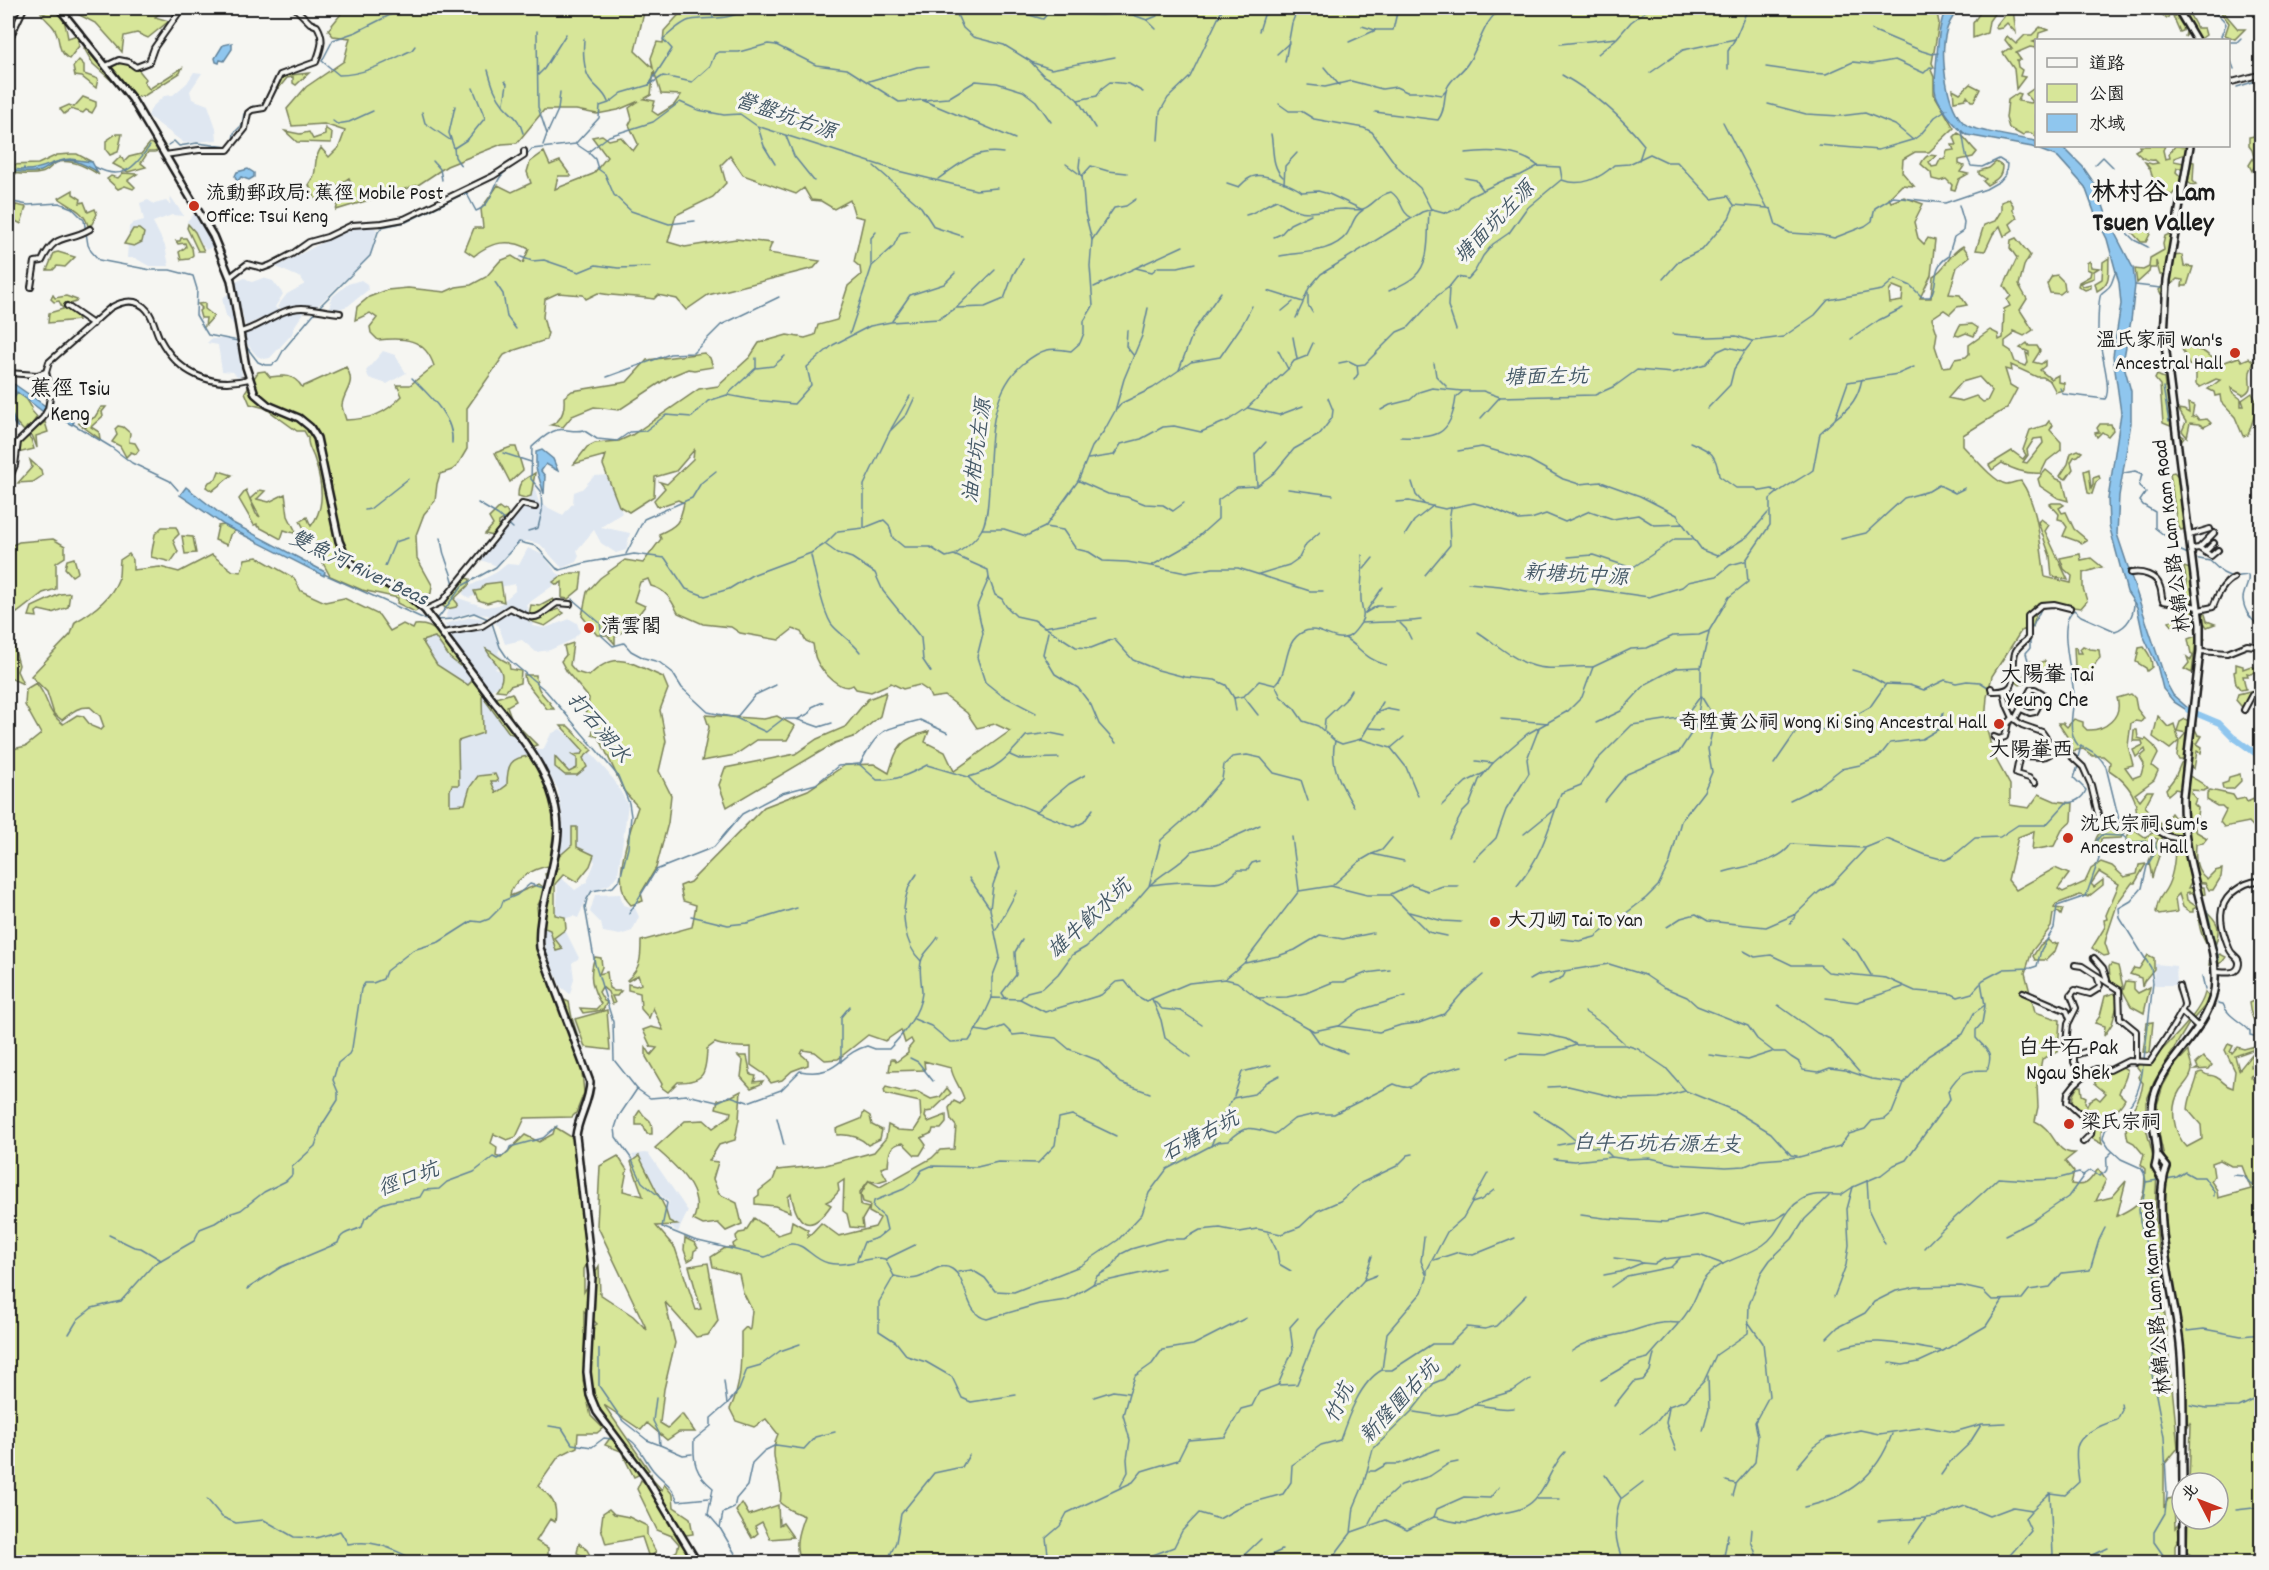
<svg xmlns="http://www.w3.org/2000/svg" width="2269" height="1570" viewBox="0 0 2269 1570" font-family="Dekko,'LXGW WenKai TC',sans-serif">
<rect width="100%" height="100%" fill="#f6f6f2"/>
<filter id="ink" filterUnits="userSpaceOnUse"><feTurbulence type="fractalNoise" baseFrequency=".0167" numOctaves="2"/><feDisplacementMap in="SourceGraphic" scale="12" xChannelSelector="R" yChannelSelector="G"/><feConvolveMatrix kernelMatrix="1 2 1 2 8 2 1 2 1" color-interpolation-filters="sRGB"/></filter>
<g filter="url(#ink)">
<!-- built -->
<g fill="#dfe7f1">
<path d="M194 72 202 73 190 91 192 99 208 105 216 128 217 140 184 143 148 116 151 108 164 96 173 95 187 83Z"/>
<path d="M171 197 184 216 172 215 153 222 165 246 169 266H149L135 258H127L129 227 133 223 144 220 140 203 148 200 154 204 166 201 170 205Z"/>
<path d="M196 212 214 246 206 250 187 221Z"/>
<path d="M374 227 377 230 369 257 317 306 301 305 282 310 277 307 287 294 305 284 301 278 276 267 348 229Z"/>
<path d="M245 278 252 282 263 278 273 281 283 294 275 307 279 311 245 326 235 282Z"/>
<path d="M361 280 367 284 368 290 348 306 332 311 330 308 331 302H329L333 296 348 284Z"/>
<path d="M230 293 235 318V326L226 316 222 298Z"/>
<path d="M300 311 304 312 294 327 292 334 270 358 264 359 257 356 247 344 244 334 276 317Z"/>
<path d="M211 339H232L238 343 242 376 238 377 233 372 222 371 218 345 207 343Z"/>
<path d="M383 351 395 355 406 373 387 384 369 378 366 371Z"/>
<path d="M610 475 622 513 601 527 630 533 626 550 616 553 601 543 594 530 577 550 579 556 576 562 562 568 540 544 527 541 517 544 497 566 476 558 522 503H528L533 483 539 503 563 515 573 503 574 492 582 489 594 476Z"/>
<path d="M528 548 543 555 557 573 565 577 526 605 534 622 532 626 545 628 570 619 577 623 580 632 572 640 550 650 536 652 522 640 505 644 499 627 488 615 469 613 447 620 446 614 458 598 485 607 499 605 515 591V584L489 589 469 598 463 594 464 589 497 572 507 564 519 565Z"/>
<path d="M471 617 481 618 486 622 448 630 445 624Z"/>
<path d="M491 625 500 648 498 653 505 659 495 669 503 672V685L490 690 446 635 478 631Z"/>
<path d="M436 631 473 680 468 685 437 665 422 641Z"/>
<path d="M484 695 528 756 519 757 507 773V785L496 794 490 781 495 774 470 787 465 804 449 806V790L452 785H459L458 741Z"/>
<path d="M560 729 591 753 614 780 628 805 618 874 610 884 589 893 578 918 573 916 567 918 564 922 566 932 579 958 572 963 574 979 570 994 561 987 546 951 543 930 557 906 558 875 575 890 587 882 595 862 588 851 576 854 557 864 563 821 558 789 534 750H543L551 734Z"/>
<path d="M620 894 623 905 635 908 639 917 632 931 620 935 603 932 601 923 590 912 595 895Z"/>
<path d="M2155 964 2176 966 2177 985H2153Z"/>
<path d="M645 1153 649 1154 688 1211 678 1232 663 1222 669 1202 647 1184 632 1155Z"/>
</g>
<!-- green -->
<g fill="#d7e699" stroke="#7a815a" stroke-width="1.5" fill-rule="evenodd">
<path d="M51 8H56C64 16 66 27 68 38L77 35 79 46 69 59C55 49 62 40 54 28 50 22 45 20 41 13H45Z"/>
<path d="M72 8H167L155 17 169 21 148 38 137 33 124 36 122 52 97 24 72 11Z"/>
<path d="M342 8H645L635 51 653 68 651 58 657 42 663 43 664 31 685 8H1936L1939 23 1932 63 1934 67 1931 70 1934 77V94L1954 128 1929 152H1915L1903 159 1902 172 1914 186 1902 185 1889 198 1891 202 1904 197 1923 204 1914 222 1918 238 1924 244 1928 238 1935 240 1931 275 1920 298H1931L1933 276C1948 267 1947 255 1963 246L1970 256 1957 267 1949 294 1960 295 1967 305 1957 307 1950 314 1944 310 1932 318 1937 333 1935 346 1942 367 1951 366 1955 359 1966 357 1969 354V345L1990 330 1998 334 1999 340 2003 338 2004 309 2010 306 2007 300 2011 296 2004 286 2017 258 2010 248 2011 240 2016 238 2030 255 2024 266 2019 285 2027 299 2020 310 2033 330 2024 336 2013 331V335L2005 341V347L2011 351 2015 362 2026 366 2028 362 2026 353 2029 355V352L2020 348 2027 343 2029 346H2037L2040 351 2033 362 2041 364 2045 361V366L2040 370 2051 379 2058 375V382L2064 383V390L2056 392 2050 381 2043 377H2037L2011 365 2012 371 2005 369 2010 385 2017 389 2007 408 1963 435V446C1972 455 1995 483 2006 484 2010 484 2017 481 2021 481 2039 507 2040 546 2045 577L2071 583 2072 576 2064 569 2060 558 2080 554 2081 560 2091 558 2102 567 2083 573V588L2087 601 2081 608 2038 603 2033 627 2021 631 1992 676 1987 697 1985 722 1993 754 2010 785V805L2029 808 2039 794 2055 801 2073 803 2072 821 2062 830 2054 846 2032 850 2034 831 2018 837 2008 880 2016 890 2055 868 2069 874 2058 889 2063 892 2085 882 2091 869 2101 862 2112 866 2124 877 2137 874 2139 865 2146 864 2135 883H2132L2118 902 2107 935 2105 943 2109 955 2104 956 2092 948 2105 927 2104 920 2107 919 2106 915 2119 884 2099 872 2091 884 2094 887 2103 880V885L2088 897 2080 895 2056 904 2054 908 2063 909 2061 915 2058 912 2053 914 2051 927 2032 951 2025 973 2035 1012 2060 1020 2058 1052 2042 1059 2037 1085 2038 1107 2035 1121C2056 1130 2054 1154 2075 1153L2065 1161 2074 1172 2071 1184C2087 1187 2089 1182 2098 1169L2106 1180 2096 1201 2112 1197 2126 1181 2117 1216C2146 1202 2144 1199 2145 1169L2141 1165 2144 1155 2134 1143 2128 1140C2120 1112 2140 1110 2143 1083L2138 1077 2141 1072 2137 1067 2138 1062 2147 1064 2152 1060C2167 1045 2202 1012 2205 992L2209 997 2204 1007 2188 1025 2154 1082 2146 1102V1128L2157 1172 2155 1212 2178 1448 2164 1465V1508L2168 1499 2174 1498 2175 1528 2178 1525 2179 1537 2175 1545V1562H801C793 1547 798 1532 804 1516L790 1510 780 1503C785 1478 766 1461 778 1434L766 1419 754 1427 736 1421 730 1409C742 1385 741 1359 741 1332L746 1327 749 1330 750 1329 752 1310 743 1292 739 1274 713 1267 711 1257 725 1248H734L733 1244 737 1241 736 1236 739 1233 745 1232 754 1218 778 1235 790 1231 792 1221 808 1230V1237L821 1223 839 1236 875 1227 880 1218 869 1212 870 1204 863 1202 861 1194 869 1180 860 1192 861 1206 869 1208 862 1220 863 1228 850 1227 847 1214 843 1211 844 1180 838 1184 839 1191 832 1199 826 1202 831 1205C810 1236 797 1225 791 1194L788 1197 790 1212 775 1206 755 1204V1198L759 1195V1191L773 1180 777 1170 826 1165 874 1152 886 1138 888 1125 898 1130 914 1131 921 1120 920 1102 885 1094 884 1090 886 1087 908 1093 918 1092 931 1099 940 1097 947 1088 951 1093 932 1111 926 1112 925 1117 928 1122 946 1115V1123L941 1129H933L932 1133 921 1138 926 1145 920 1155H915L903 1143C889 1144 889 1154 888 1166L881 1168 887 1179 878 1182 869 1181 880 1187 932 1158 940 1150 954 1149 956 1126 951 1120 949 1108 954 1101 960 1104 964 1099C961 1087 953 1080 951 1068L924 1061 925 1070 889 1071 891 1059H894L896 1062 908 1053V1049L913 1043 911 1039 905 1043 901 1030 885 1041 868 1035 838 1059 825 1060 815 1052 803 1050 801 1054 808 1060V1065L792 1071 782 1080 771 1083 764 1074 751 1065V1047C743 1048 721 1046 715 1043L707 1049C706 1074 704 1082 678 1082L668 1092 661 1087 662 1084 646 1057V1047L651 1055 657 1048 651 1047 643 1030 651 1027 663 1030 653 1008 649 1018 641 1009 640 993 628 990V984L636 986 641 984 638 975 628 981 627 980C641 968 641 958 641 941L692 927 696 905 683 901 680 886 690 882 764 807 808 790 845 765 874 764 889 773C898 744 900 740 929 731L925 742 945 752 954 771 1010 731 995 724 977 728 967 713 945 696 931 698 928 691 919 685 903 689 891 683 871 692 856 689 853 685C841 693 821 671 816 659 814 655 814 648 813 644L806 641 801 632 793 629 779 640 740 633 731 627 703 624 678 613C671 599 666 590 651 586L648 579 640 582 634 601 645 606 629 627 615 637V644L607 635H597L582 616 587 592 600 578 625 560 643 563 661 539 659 534C677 526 680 523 684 503L678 500 658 507 654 500 665 488 660 482 667 484 693 459 694 450 676 471 655 477 654 496 629 512 619 506 603 465 606 455 574 464 587 447 595 443 619 441 632 435 699 389 718 386 750 357 759 343 787 335 805 338 815 335 818 325 837 320 848 286 861 275 860 267 854 262 864 218 855 216 850 200 834 209 821 201 811 200 804 188 796 194 743 175 730 156 721 165 726 183 713 197 676 215 668 242 685 247 736 239 772 243 768 253 820 261 814 268 708 295 686 310 677 299 658 295 654 299C635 296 617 297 598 293L586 299 583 295 558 293 545 299 543 317 547 332 548 333 546 340 512 351 504 355 467 408V449L457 466 452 470 440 474 437 484 435 501 424 514 416 535 417 558 432 585 431 593 426 597 428 603 415 612 397 603 398 598 362 590 330 576 300 521 307 517 311 526C326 507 322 483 315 461 313 452 307 447 308 438L304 431H297L265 408 250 404 245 392 258 372 265 371 270 377C284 375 294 374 302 387L346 367C357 384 344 390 342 405 342 409 345 416 346 420 371 419 385 414 402 396L397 385H410L434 366C425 338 403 337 378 340L371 333 370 327 377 318 370 313 355 320 357 307 369 297 387 290 408 288 445 292 456 287 471 285 486 277 500 261 512 256 523 263 529 249C510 238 490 242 474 256L465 250 474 228H483L481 209 498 185 512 192 531 183 527 172 530 162 544 152 550 165 560 161 571 176H558L555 189 593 174 607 157 592 137 602 135 609 140 621 137 633 151 638 144 629 125 632 119 629 108 639 101 618 110 597 114 576 110H544L517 143 502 144 447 166 418 185 336 210 340 197 351 183 349 178 316 200 309 185C320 170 311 162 321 148L329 157 339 147 345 131 324 124 292 126 287 109 306 87 344 61 350 38 333 36 328 30 341 14ZM654 71 661 94 681 95 674 105 658 115 652 111 655 101 644 99 651 95ZM1893 286 1903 290 1902 301 1890 303 1889 292ZM1979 377 1992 391 1987 401 1983 402 1976 396 1962 401 1948 398 1962 382Z"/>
<path d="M1983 8H1998L1989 21 1987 33 1973 38V23Z"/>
<path d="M2161 8H2186L2197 28H2204L2206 35 2199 40H2192L2190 30 2185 37 2187 25 2184 26 2183 31 2180 32 2173 16H2176L2182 25 2183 23 2176 13H2173L2167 18 2161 14 2163 12 2161 11Z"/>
<path d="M2220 8 2238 29H2245L2235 39 2225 35 2229 23 2219 10Z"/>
<path d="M2009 9H2013L2016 33 2007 23 2002 28 1997 29 1995 27Z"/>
<path d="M2040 27 2048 30 2039 33 2038 40 2033 42 2036 43V48L2030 47 2016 53 2021 60H2017L2018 67 2022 70 2020 76 2025 77 2016 89 2014 69 2003 53 2008 49H2012L2005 40 2007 36 2016 44 2025 35H2032Z"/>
<path d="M88 46 112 81 93 64 84 48Z"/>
<path d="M79 60 84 65V74L98 79 96 88 82 77 75 76 73 67Z"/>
<path d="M117 61 137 68 146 79 144 82 149 89 182 68 180 73 144 96 136 97 109 65Z"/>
<path d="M309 73 296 85 293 83V77L287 78 279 88H276L282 76Z"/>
<path d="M1970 84 1980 89 1974 101H1971L1967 96 1965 99 1954 101 1953 89 1960 93Z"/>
<path d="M2033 89 2036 90V137L2031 133H2025L2023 136 2009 128 2006 118 2008 100 2018 93 2021 94 2018 101 2031 103 2033 102 2026 94Z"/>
<path d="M83 97 96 102V106L92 113 86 110 83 113 71 109 64 114 60 109 69 105 74 107Z"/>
<path d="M2261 121V156L2252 171 2249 165 2254 157 2252 150 2249 146V137L2254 136 2257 122Z"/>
<path d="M325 128 332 133 331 143 297 142 285 131 300 134 309 132 313 139 325 135Z"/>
<path d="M1958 133C1967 138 1970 146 1977 152L1973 157 1959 160V164L1964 166 1960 172 1968 174 1959 179 1955 190 1951 189 1952 185 1946 179 1940 181 1932 179 1931 173 1921 164C1925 156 1928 154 1936 156L1929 162 1932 167 1937 166 1940 160 1945 159 1947 151 1954 150 1952 145H1957L1954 137Z"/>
<path d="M116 134H122L118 152 110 155 106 150V141Z"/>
<path d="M154 135 158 136 167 149 154 152H148L141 163 146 167 128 172 113 164 121 156 124 162 129 157 141 154 150 143 156 145Z"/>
<path d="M2139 146H2165L2163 150 2165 159 2170 158 2169 154 2175 146 2187 147 2185 154 2174 158V161L2184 163 2183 168H2177L2176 172 2181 177 2178 188 2172 195 2159 193 2160 181 2154 182 2150 169 2145 162 2152 164 2158 163 2155 160C2145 161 2141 157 2135 151L2140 148Z"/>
<path d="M71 154H77L92 162 90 164 99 175C87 167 70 158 56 163 50 166 48 172 41 173 30 176 18 173 8 173V165L38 164 57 155Z"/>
<path d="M2190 161 2194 162 2193 181 2196 184 2192 185 2186 181Z"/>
<path d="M1996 162 2002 166C2002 177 1996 180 1987 185L1983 181 1986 179 1979 174V171L1989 168Z"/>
<path d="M123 173 137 174 128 180 135 187 133 189 125 186 118 189 107 179 111 176 118 178Z"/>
<path d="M73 190V194L81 199 80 203 84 202 88 212 95 209 97 214 92 224 88 226C85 211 70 207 59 198Z"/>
<path d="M2009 199 2013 205V210L2017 218 2010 224 2013 230 2004 236 2000 226 1993 234 1985 251 1976 250 1984 225 1995 221 2001 211V202Z"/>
<path d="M16 205 26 207 21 224 8 217V208L14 209Z"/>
<path d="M188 224 195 232 204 251H198L187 228Z"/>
<path d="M2141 225 2150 231V234L2146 242H2141L2131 231Z"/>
<path d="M133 229H139L144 233 142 242 134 246 124 244Z"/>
<path d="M2174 232 2173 256 2182 255 2184 266 2193 267 2187 286H2182L2183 280 2177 279 2161 294 2159 290 2169 277 2166 275H2160L2156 261V268H2150L2149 272 2137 283 2135 269 2143 270 2149 267 2150 258 2164 250 2163 244 2165 236Z"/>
<path d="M181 238H186L192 248 193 255 189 259 181 260 179 252 186 247 185 243 178 244 176 241H180Z"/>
<path d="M58 252 75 257 65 267 57 266 53 270H47L54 253Z"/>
<path d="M2109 258C2108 273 2112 283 2097 291L2095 283 2102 279 2103 262Z"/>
<path d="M2090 261 2091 267 2099 268 2094 271V278L2080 283 2083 286 2091 284V288L2085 290 2078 286 2079 282 2090 276 2091 271 2087 269V263Z"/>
<path d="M2057 275 2064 282 2065 290 2060 294 2050 293 2047 284 2052 276Z"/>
<path d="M53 295 55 298 66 296 77 300 76 302 70 304 78 320 48 323 49 313 63 309 59 301 54 302 51 299Z"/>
<path d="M205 303V309L214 316 205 326 206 318H201L199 311 202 308 198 304Z"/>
<path d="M1972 324 1978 328 1974 336 1966 333 1959 336 1955 335 1960 325Z"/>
<path d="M2186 346C2193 350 2198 349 2204 352 2209 355 2210 358 2216 359L2219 364 2239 357 2242 361 2249 358 2254 362C2253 365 2251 369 2250 372 2248 384 2255 388 2243 395L2231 388 2232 392 2241 399V406H2244L2242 400 2252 393 2258 405 2248 435 2243 436 2235 417 2221 402 2220 395 2215 396 2214 392 2208 389 2220 380 2216 379 2200 387 2196 384V368L2189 365 2182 349Z"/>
<path d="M704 353 710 358 713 367 694 370 688 369 669 377 619 410 594 407 572 416 563 427 551 425C563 420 565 409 564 397L572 391 627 382 647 360Z"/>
<path d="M2157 375 2164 378 2165 387 2168 385 2172 413 2169 414 2170 420H2173L2178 433 2184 437 2179 444H2176L2172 438 2174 434 2172 431 2173 427 2163 423 2160 385 2155 379Z"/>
<path d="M16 392 26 398 32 408 31 410 37 417 29 428 27 427 24 431 12 418 11 408Z"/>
<path d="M2188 403 2194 405 2192 417 2196 416 2199 420 2207 419 2211 423 2204 427 2199 424 2190 423 2187 437 2182 431 2186 422 2178 409 2184 410 2189 413Z"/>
<path d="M101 407H106L102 412 103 416 91 427 99 432 100 439 78 423 86 427 88 421 95 417Z"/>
<path d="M2049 421 2053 425 2050 430 2061 442V450L2047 461 2041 473C2027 474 2015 471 2002 463L1992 470 1989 465 2012 451 2023 459 2026 455 2023 450 2030 430 2046 425ZM2042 438 2043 443 2027 463 2023 462 2028 455 2027 450 2034 439Z"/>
<path d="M45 422 48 432 36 436 37 448 33 437 28 435Z"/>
<path d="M2100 424H2111L2113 430 2108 436 2102 432 2097 437 2095 433 2099 432 2097 428Z"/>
<path d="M118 426 123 427 130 433 129 442 135 443 139 450 136 454 131 452 126 457 120 446 112 442 117 435 115 429Z"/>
<path d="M26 435 31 439 34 449 18 453 20 443Z"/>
<path d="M511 447H516L523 470 510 482 495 453Z"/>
<path d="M2078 450 2082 452 2078 456 2074 457 2071 462 2073 469 2066 479 2060 476 2068 464 2071 453Z"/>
<path d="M30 460 41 470 42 476 33 482 18 483 32 467Z"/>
<path d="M2089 469 2091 488 2093 484V478L2099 476 2100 479 2096 482 2092 494 2088 493 2084 471Z"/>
<path d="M2046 470 2057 479 2063 481 2068 501 2058 498 2040 486 2038 479Z"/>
<path d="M219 471 232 475 212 491 206 487 209 482 216 479Z"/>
<path d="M2174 472 2178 476 2180 475 2187 528 2181 530 2177 525 2170 473Z"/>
<path d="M535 473 531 496 525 498 518 496C518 481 523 480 535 473Z"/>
<path d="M246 490 256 514 260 517 250 499 260 490 265 491 257 499 269 502 285 494 288 516 297 534 284 530 281 539 257 526V524L254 525 239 499Z"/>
<path d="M2052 503H2061L2064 505 2059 508 2062 513 2066 512 2074 529 2087 540 2082 543 2063 536 2067 527 2062 520 2058 519 2059 514 2050 504Z"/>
<path d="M499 508 503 511 506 510 509 516 499 522 498 537 485 534 493 525 489 518Z"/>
<path d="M2041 519 2049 525 2045 531 2068 580 2052 576 2050 556 2038 522Z"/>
<path d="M224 525 235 531 230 535 227 545 215 540 218 526Z"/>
<path d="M162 527H176L179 534 173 540 178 552 171 562 151 557 155 534Z"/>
<path d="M182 536 193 537 196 553 185 554Z"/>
<path d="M53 539 65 546V557L56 563V589L43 593 17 613 8 605V547L19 542Z"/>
<path d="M129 554 133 560V570L160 567 179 572 212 555 233 571 241 572 245 559 257 557 294 578 301 591 325 602 344 598 379 615 390 631 403 624 413 629 415 625C438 622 449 646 461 663L460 666 450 658 435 637 422 641 437 665 468 685 475 678 486 692 482 696 483 733 458 741 459 785H452L450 790V805L465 804 470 787 478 776 495 774 498 781H491L496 793 507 785C507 765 510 757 531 756L551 797 554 829 549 866C535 868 511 880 510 896L539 884 546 889 537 907 538 916 550 895 545 874 559 868 555 860 572 845V827H577V847L594 855 590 866 577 882 564 874 555 884V915L565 917 566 929 554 938 563 949 556 951 550 930 538 925 537 943 539 956 557 997 569 1002 572 1018 579 1040 584 1093 576 1113 572 1117 525 1118 516 1137 507 1140 494 1134 491 1143 497 1147 496 1156 501 1158 525 1135 539 1142 553 1134 555 1127 573 1138 590 1259 584 1269V1292L599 1266 600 1294 633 1316 647 1330 597 1225 600 1166 618 1156 627 1170 623 1191 643 1196 631 1162 639 1156 665 1208 669 1221 677 1225 656 1226 675 1248 696 1310 701 1309 689 1266 708 1263 718 1321 708 1335 696 1337 665 1302 675 1343 664 1389 660 1423 668 1428 682 1414 695 1432H679L667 1440 647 1423 641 1430 604 1405 649 1470 634 1477 621 1451 605 1445 615 1431 595 1405 590 1378 584 1371 583 1381 591 1416 603 1428 597 1433H578L577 1447 559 1456 538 1486C552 1497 558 1504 555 1522L550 1519 536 1541 548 1548V1556L558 1558 559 1562H8V750L26 746 41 734 25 705 26 689 36 683C50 699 45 711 63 724L77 715 83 716 91 726 101 730 104 727 100 716 90 707C76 707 73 712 62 720L54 714 47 692 31 676 71 634 75 622C91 613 111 598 118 580 120 575 119 566 120 560ZM584 1311 597 1324 584 1333Z"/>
<path d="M74 558 78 572 72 576 65 568 67 560Z"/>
<path d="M2184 567 2190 569 2191 580 2197 578 2198 581 2196 584 2199 589 2198 601 2191 604 2184 598C2189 587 2186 579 2184 567Z"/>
<path d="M572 573H582L580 589 568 599 562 598V582L557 585 553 582 560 577Z"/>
<path d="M465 578 470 579 469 585 454 599 458 604 456 607 447 609 443 606 454 592 455 585 458 588 457 583 463 582Z"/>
<path d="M501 582 504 602 497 600 487 603 478 600 474 591 481 590 485 584Z"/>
<path d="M70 593 68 607 52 613 39 610 36 612 37 617 29 616 32 607 60 594Z"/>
<path d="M553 599 555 601 541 613 529 615 531 605 540 606Z"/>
<path d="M558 609 564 613 545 626 530 621Z"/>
<path d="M2189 609 2205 614 2207 621 2215 624 2207 627 2205 624 2202 626 2201 632 2205 639 2202 642 2196 640 2192 673 2184 669 2189 663 2187 657 2191 660 2193 656 2191 654 2188 639 2196 636 2195 625 2181 623 2174 628 2169 622Z"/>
<path d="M8 624 19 665 17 671 23 684 8 677V646L10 641 8 639Z"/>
<path d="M573 643 570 665 576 672 589 676C617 648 631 664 663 677L668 689 660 710 666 741 659 771 671 795 668 823 656 868 641 893 643 901 631 905C609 885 630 831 638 807L624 791 599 737 592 735 594 726 589 717 583 716 588 708 589 698 567 672 561 661 566 655 564 646Z"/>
<path d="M2083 646 2090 649 2099 650 2100 658C2091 665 2094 675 2087 683V677L2075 667 2074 647H2076L2077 653H2082L2080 649Z"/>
<path d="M2144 647C2149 654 2152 658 2152 667L2147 671 2146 668 2136 662 2139 648Z"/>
<path d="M486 649C495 653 499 659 509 663L510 669 521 671 520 683 510 686 506 691 496 690C511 671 494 665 486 649Z"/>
<path d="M2031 661 2034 664 2045 661 2048 670 2038 669 2025 683 2020 685 2016 682V678L2022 679 2025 673H2028V669L2025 666Z"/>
<path d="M2236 664 2243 666V669L2251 666 2258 669 2251 674 2247 673 2248 676H2243L2246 689 2241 690 2236 684 2234 672 2236 671Z"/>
<path d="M524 675H536C537 696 546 694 554 709H547L525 681Z"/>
<path d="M2258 689 2261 690V693L2256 695 2248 707 2241 706 2236 700 2238 694Z"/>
<path d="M886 692 880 716 856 736 835 743 727 807 719 785 725 768 795 754 817 739 845 727 868 699Z"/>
<path d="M512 693 516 701 507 706 512 720 537 745 525 749 517 736 509 733 485 700 488 696 496 698Z"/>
<path d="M2131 694 2135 698 2137 709 2144 718 2141 722 2135 721 2131 723 2128 746 2133 765 2125 767 2133 778 2141 775 2144 764 2140 757 2146 752 2145 749 2136 757 2133 750 2143 745 2142 741H2133L2134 730H2137L2138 738 2145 740 2146 739 2154 746 2158 754 2152 766 2158 771 2154 780 2135 794 2140 800 2147 791H2153L2145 806 2150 814 2161 823 2160 827C2153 824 2143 822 2138 817 2135 811 2137 804 2134 798 2130 787 2119 776 2109 770L2110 762 2103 756H2093L2083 749 2072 751 2070 741 2058 723H2063L2067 727 2074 719 2083 722V726L2087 730C2105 731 2123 717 2117 698Z"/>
<path d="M705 715 764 719 777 716 795 726 787 740H757L735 755 702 761 709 727Z"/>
<path d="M2158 716 2168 727 2174 724 2179 741 2186 733 2177 731 2180 722 2185 719 2192 723 2198 735 2202 736 2197 744 2202 747 2201 753 2197 751 2194 769 2190 766 2189 760H2179L2177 756 2179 741 2170 749 2153 737Z"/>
<path d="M561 726H568L592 750 583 758 587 767 577 775H565L555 767V757L569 772 577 768V758L572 755 582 754 584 751Z"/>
<path d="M2184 761 2182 771C2191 779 2200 779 2208 789L2203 791 2192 790 2191 793 2196 799 2194 804 2198 808 2195 831 2207 838 2203 843 2196 844C2195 858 2195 870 2207 879L2215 871 2222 869 2221 877 2213 890H2209L2205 883 2191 882 2188 888 2204 887 2205 894 2201 896 2197 891 2189 894V892L2186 893 2187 900 2197 907 2193 909V912H2190L2183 907 2179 894 2175 898 2177 912 2159 915 2156 912C2159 894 2162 898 2168 885 2173 874 2176 856 2174 845L2179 840 2169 834 2170 827 2177 830 2179 829V819L2175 820 2168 817 2171 813 2174 817H2178L2180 813V790L2175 789 2168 795 2166 789 2175 777 2181 763Z"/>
<path d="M2240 774 2241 781 2233 789H2223L2222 784 2228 782 2229 777Z"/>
<path d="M2210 790 2233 795 2236 800 2245 798 2247 802 2261 796V835L2249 822 2224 827 2220 822 2226 810 2222 806H2217L2207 800V793Z"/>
<path d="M2119 827 2126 829 2121 838 2101 839 2100 846H2094C2098 826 2105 833 2119 827Z"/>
<path d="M2135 830 2145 837 2156 831 2162 835C2164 849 2155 864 2152 878L2149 861 2158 839 2154 838 2151 842 2146 841 2132 847 2126 840 2129 833Z"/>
<path d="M2201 909H2204C2219 922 2221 928 2215 946L2211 947 2214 957 2220 954 2226 957C2222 964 2217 965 2209 965L2211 951C2203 941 2195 922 2201 909Z"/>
<path d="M2048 940 2052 944 2058 943 2055 951 2046 960H2035L2033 956 2040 945Z"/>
<path d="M2148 955 2154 958V969L2144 981 2142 987 2141 978 2130 974 2134 968 2139 969Z"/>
<path d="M595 957 601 958 602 967 599 974 607 972 609 988 614 991H621L617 996H612L615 1003 612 1004 608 992 602 987 599 992 604 1001 607 1002 603 1010 583 1013 580 1008 596 1009 601 1004C592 989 588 975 595 957Z"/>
<path d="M2111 964 2118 966 2123 987 2116 991 2111 987 2109 967Z"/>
<path d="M2126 981 2134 982V989L2138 993 2150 987 2144 1013 2131 1006 2123 991Z"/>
<path d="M2114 993 2119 999 2112 1024 2104 1036 2105 1026 2095 1023 2100 1016 2105 996Z"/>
<path d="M2253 1001 2258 1004 2261 1003V1030C2254 1021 2250 1015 2249 1003Z"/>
<path d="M607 1010 610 1050 585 1047 575 1019Z"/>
<path d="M2153 1022 2150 1053 2143 1052 2147 1023Z"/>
<path d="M2228 1044 2233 1046 2230 1052 2232 1053 2237 1047 2244 1049 2255 1046V1049L2235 1056 2239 1070 2252 1054 2251 1067 2261 1073 2250 1076 2261 1087V1562H2195L2194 1558 2187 1552 2188 1519H2218V1483H2189L2191 1425 2190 1423 2188 1427 2165 1211 2167 1170 2157 1125V1105L2163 1086 2175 1065 2188 1051C2188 1057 2192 1064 2192 1070 2191 1079 2185 1083 2180 1090 2169 1108 2173 1133 2187 1147L2202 1139 2201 1125 2188 1110C2189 1094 2196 1087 2198 1073L2202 1072C2208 1077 2210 1074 2216 1077 2224 1081 2224 1086 2233 1088L2235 1071 2225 1050ZM2220 1160 2231 1166H2242L2251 1189 2218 1198 2217 1190 2211 1181 2214 1176 2212 1163Z"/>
<path d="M738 1056H747L751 1075 756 1076 754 1082 763 1081 761 1084 751 1088 741 1077 743 1061Z"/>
<path d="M2203 1057 2212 1065 2209 1069 2195 1070 2198 1068 2196 1063Z"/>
<path d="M2121 1066 2127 1070C2127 1079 2122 1084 2119 1093L2125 1099C2115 1118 2096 1119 2102 1144L2091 1138C2100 1119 2086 1114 2072 1103L2073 1095 2078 1086H2081L2082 1095 2086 1097 2085 1102 2087 1106 2089 1101 2096 1097 2100 1100 2106 1093 2095 1084V1077L2101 1072H2110Z"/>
<path d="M741 1091 739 1119 735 1140 719 1145 709 1161 718 1162 713 1179 719 1194 737 1203 742 1224 726 1231 718 1223 703 1225 693 1220C707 1192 675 1165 655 1148L685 1121 704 1120 713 1128 730 1116 731 1112 716 1108 718 1100 730 1097Z"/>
<path d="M640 1110C648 1124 652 1114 652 1134H647L643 1125H636V1116Z"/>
<path d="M864 1112 870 1116 872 1125 882 1130 880 1139 868 1145C860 1137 848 1134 837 1135L836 1129 861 1119Z"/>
<path d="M685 1238 695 1243 698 1248 694 1251 693 1258 688 1261 684 1250Z"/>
<path d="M651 1474 652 1479 662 1490 664 1484 673 1495 674 1507 690 1518 693 1534 680 1536 688 1554 706 1562H660L677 1551 679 1544 672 1536 657 1530 637 1489 641 1480 644 1482Z"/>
<path d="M742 1503 749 1515 778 1505 779 1525 783 1523 793 1537 770 1539 762 1522 755 1526 758 1533 752 1538 736 1511Z"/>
<path d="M609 1509 614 1514 629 1517 647 1526V1535L656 1552 649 1558 642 1537 606 1544 601 1528 603 1513Z"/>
<path d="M579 1543 587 1550 592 1559 591 1562H583V1556L577 1553Z"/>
</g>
<!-- water -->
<g fill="#8fc6ee" stroke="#61829a" stroke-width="1.5">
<path d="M1946 8H1959C1954 15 1948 23 1946 32 1940 55 1946 108 1965 124 1972 130 2024 139 2036 141V146H2056L2066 150 2083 167 2097 187 2108 220 2133 268 2135 285 2131 321 2123 362 2131 391V423L2119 496 2117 534 2167 684 2173 695 2190 710 2191 713 2174 702 2163 689 2157 665 2143 635 2137 607 2127 592 2109 525 2108 499 2121 413 2113 356 2121 304 2119 283 2107 239 2096 217 2085 187 2058 157 2032 147 1967 135C1956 129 1936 102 1935 90 1934 82 1936 74 1936 67 1938 45 1938 27 1946 8Z"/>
<path d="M232 43V49L224 61 220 60 219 63 216 62 215 58 223 45Z"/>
<path d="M70 159 92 162 97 171C82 164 72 155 53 164 49 166 46 169 41 171 30 174 19 171 8 171L10 169 23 170 24 168 25 170C42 171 53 160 70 159Z"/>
<path d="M248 169 254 173V177L249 180 241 177 237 182 235 176 237 172Z"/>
<path d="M14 384 57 414 74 422 72 425 61 419 50 417 17 392C7 410 11 413 18 428 6 417 9 405 15 391L10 390Z"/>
<path d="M542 450 553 459 558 471 546 464 541 471 545 476 544 494 536 468V452Z"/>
<path d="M186 487 231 522 325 572 324 576 224 525 180 495Z"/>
</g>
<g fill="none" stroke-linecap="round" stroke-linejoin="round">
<!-- stream -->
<g stroke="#61829a" stroke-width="1.5">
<path d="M404 8 356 32 333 40 322 61 339 75C365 75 389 61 412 50L415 46"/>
<path d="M711 8 713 18"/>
<path d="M949 8 955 10 969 8"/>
<path d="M1006 8 1043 19 1048 13 1102 15 1128 13 1147 20 1156 29"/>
<path d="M2197 8C2209 14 2219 11 2226 24L2221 36 2224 40"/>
<path d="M327 10 333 8"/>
<path d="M955 10 963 28 973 37 1004 45 1030 61 1043 75 1062 86 1078 100 1095 128"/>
<path d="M1147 20 1157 16"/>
<path d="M1362 26 1375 30"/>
<path d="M1872 30 1922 51 1932 54 1938 53"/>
<path d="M537 31 538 107 547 134 543 145"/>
<path d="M1259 31 1264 15 1273 10 1296 8"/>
<path d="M584 39C583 52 583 72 592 82 598 89 605 93 608 102"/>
<path d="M1349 42 1376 30H1393L1398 8"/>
<path d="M2228 42H2237L2241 38"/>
<path d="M1560 44 1617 38 1631 22 1650 8"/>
<path d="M2228 53 2234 69"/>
<path d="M1277 54 1289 43"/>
<path d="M1598 54 1616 39"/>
<path d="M1031 62 1051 69 1115 57"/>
<path d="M1285 62 1292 23 1298 8"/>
<path d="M1324 67 1339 85"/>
<path d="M1766 67 1808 73 1826 74 1853 62 1872 64 1895 60 1924 73 1930 67 1936 68"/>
<path d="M1728 69V51L1735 39"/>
<path d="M488 70C492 84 495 95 504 106 514 117 519 118 523 133"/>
<path d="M1650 73 1683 50 1735 39 1748 8"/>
<path d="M538 75 544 69 566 34"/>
<path d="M1562 75C1594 93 1621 116 1644 145L1639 160"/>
<path d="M8 77V88"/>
<path d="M869 81 917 67 929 66"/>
<path d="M649 85 663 76 692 82 710 66 715 54 719 52H739L768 44 776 45 816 65 847 69 899 102 948 98 976 81 997 83 1023 91 1036 101 1051 122"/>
<path d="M1308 85 1325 87 1351 81 1382 89 1396 87 1407 92H1422L1442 95 1446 91"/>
<path d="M2237 87 2262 79"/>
<path d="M922 100 1015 139"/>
<path d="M1078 100 1097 96 1102 88 1110 82 1129 84 1143 92"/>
<path d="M504 103 507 84 505 81"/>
<path d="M1279 104 1289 111H1301L1314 119 1364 128 1372 132 1399 169 1420 188 1431 209"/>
<path d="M1768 104 1806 114 1840 116 1865 113 1895 125 1913 140 1921 134 1935 117 1947 109"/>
<path d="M422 112 425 123 450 140"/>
<path d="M1375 112 1438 120C1446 110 1443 99 1447 88 1452 77 1462 73 1468 63 1480 45 1483 21 1502 8"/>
<path d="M333 121 337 124 349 122 373 111"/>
<path d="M1723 122 1767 207"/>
<path d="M758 127 764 146 775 164"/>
<path d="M547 134 558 110 560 92"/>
<path d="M1271 134C1274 148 1271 167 1283 177"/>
<path d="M786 136 794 156 814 181"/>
<path d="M1158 140 1160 112 1168 98 1190 77 1223 8"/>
<path d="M576 143 599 118 600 106 609 103 622 93 649 85 672 49 663 39C671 33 682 21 691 20 709 17 731 21 747 8"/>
<path d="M576 144 588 152 609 136 653 122 680 102 698 110 724 115 740 114 757 126 898 171 976 190 997 188"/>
<path d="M168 145 174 141 179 146 197 143 228 147 233 141 234 133 242 125 244 114 253 106"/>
<path d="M1819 145 1878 150 1912 140"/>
<path d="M454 148 449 133 455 106"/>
<path d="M589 153 595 159 598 169 605 174 614 195 631 211 669 224 695 221"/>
<path d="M1465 153C1489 150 1519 150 1538 166"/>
<path d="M526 156 532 149 576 144"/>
<path d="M1080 158 1079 167 1081 175"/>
<path d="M433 161 440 169 442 180"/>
<path d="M1066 164 1082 176"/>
<path d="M2095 165 2103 157 2113 167"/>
<path d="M461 166 455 157 454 148 468 139 485 118 473 88"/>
<path d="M874 166 921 207 934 227 962 236"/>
<path d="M95 167C123 182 134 167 150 146"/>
<path d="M1465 178 1476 180 1483 190"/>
<path d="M938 179C962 163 973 149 1003 153"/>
<path d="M1562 180C1580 187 1600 179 1614 165L1629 164 1650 154 1667 162H1677L1712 199 1728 196 1734 205 1767 208 1771 209 1776 225 1790 233 1821 235 1834 238 1865 226 1872 221 1875 208 1893 197 1945 203 1986 189 2000 181 2006 174 2007 164 1999 159 1982 167 1971 166 1966 155 1962 131"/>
<path d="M1227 183 1239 187C1244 182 1248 177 1255 176 1264 173 1295 186 1302 192L1318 191 1329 194 1363 210C1353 216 1353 225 1347 234 1333 253 1302 252 1280 256"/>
<path d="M1284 183 1285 166 1297 153"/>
<path d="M8 201 28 205 59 203 72 208 84 220 88 245 91 251 99 260 151 270H170L193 276 197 289 196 315 208 335 238 341"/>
<path d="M1246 215C1258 212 1265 204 1277 200 1306 219 1313 210 1345 209 1350 209 1358 211 1363 209 1374 205 1377 195 1391 192 1404 201 1399 211 1412 218"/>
<path d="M2125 231 2134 240 2148 247"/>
<path d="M1274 237 1281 234 1290 224 1311 214"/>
<path d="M1092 240 1085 213 1082 176 1091 166 1108 171 1127 173"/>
<path d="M521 257 532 261 544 260 579 272 596 265 618 268 650 267"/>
<path d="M871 265V238L876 232"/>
<path d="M1136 268 1152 272 1158 267H1178L1195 263"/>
<path d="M1663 279 1679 261 1703 249 1729 218 1734 206"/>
<path d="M495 282 503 294 507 317 516 329"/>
<path d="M2135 285 2161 288"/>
<path d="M1094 287 1183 246"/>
<path d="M1449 288 1448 306 1456 330"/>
<path d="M1268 291 1303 302 1309 288 1321 274 1422 212 1432 209 1447 213 1459 208 1469 197 1502 181 1521 175 1538 166 1560 167 1562 179"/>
<path d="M1389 291C1397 287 1407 283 1414 277 1432 262 1427 231 1429 212"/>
<path d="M1308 293V305L1312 312"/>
<path d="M319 307 370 256 378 232 382 227 406 222 461 195 467 194 476 211C492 205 492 188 501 176 506 170 514 165 520 161"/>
<path d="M957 307 995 270"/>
<path d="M1282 311 1293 302"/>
<path d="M1296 318 1303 303"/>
<path d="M892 321 910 295 944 284 955 273"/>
<path d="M1127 330 1126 346 1134 356"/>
<path d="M850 333 872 266 893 247 900 233 910 231"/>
<path d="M1672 334 1709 337 1736 336 1752 341"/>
<path d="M1293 337 1297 359"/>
<path d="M1851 339 1879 320 1903 308"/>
<path d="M245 345 258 362 265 365H272L278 360 284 349 316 311"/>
<path d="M1278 350 1288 369"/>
<path d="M1339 363 1349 361 1357 365 1365 364 1397 332 1409 327 1437 296 1449 287 1457 277 1468 279 1475 271 1483 256 1493 244 1509 233 1526 209 1561 180"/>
<path d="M1434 363 1436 376 1447 387"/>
<path d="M756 367V358"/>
<path d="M1179 370 1194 330 1221 292"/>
<path d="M607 377 670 354 693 353 721 325 779 297"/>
<path d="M412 378C428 394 455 418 452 443"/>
<path d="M1354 380 1358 374 1357 365"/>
<path d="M2163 387 2169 422"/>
<path d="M2060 388 2063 394 2105 399C2113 389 2099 347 2098 331 2098 324 2098 300 2101 294 2104 290 2109 289 2111 284 2113 280 2114 275 2116 271"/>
<path d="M728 394 756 368 773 366 785 356"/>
<path d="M1248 408 1279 415 1303 406"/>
<path d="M1117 409 1122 403 1153 388 1191 362 1220 357 1242 325 1252 306"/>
<path d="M1707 409 1730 385 1734 369 1744 353"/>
<path d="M1381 410 1390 405 1410 400 1419 392 1432 388 1462 391H1483L1500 397 1595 395 1615 386 1637 370 1673 373 1706 364 1718 351 1727 347 1745 351 1753 341 1783 337 1815 315 1828 300 1882 290 1895 279 1911 286 1922 297H1930C1940 282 1930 268 1948 257L1954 237 1963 231 1964 222 1959 205"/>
<path d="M1481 418 1500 397"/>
<path d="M1836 418C1851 407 1858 398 1862 379"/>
<path d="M73 424 111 447 132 463 170 481 178 490"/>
<path d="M891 429 910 396"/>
<path d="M1400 437C1436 438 1451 437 1456 397L1462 392"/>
<path d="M1690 442C1710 451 1716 452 1719 476L1736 488H1755L1761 491 1772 489 1777 492"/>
<path d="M1458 451 1482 447 1529 460 1563 479 1579 484 1601 482 1640 496 1677 515 1683 524"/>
<path d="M503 453 531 462"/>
<path d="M1088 459 1114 455 1121 444 1141 439 1163 427 1174 426 1201 432 1229 420 1247 408 1288 369 1294 361 1307 356 1313 343"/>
<path d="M2124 473 2135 471 2142 474 2139 486 2146 492 2140 501 2143 505 2155 512V528L2173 542 2175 548 2190 555"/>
<path d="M1079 481 1108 494 1127 497 1145 504 1163 505 1173 511 1184 503"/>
<path d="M1412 482 1416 495 1424 504"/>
<path d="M1257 485 1255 454 1266 442"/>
<path d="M1288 489 1333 495"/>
<path d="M1396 502 1409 501 1445 509 1474 503 1489 507 1519 520 1531 519 1546 514 1565 522 1590 511 1613 519 1638 515 1654 525 1683 524 1702 550 1717 556 1748 536 1768 513"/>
<path d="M478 503 498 515 513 528"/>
<path d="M365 510 370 509 408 479"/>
<path d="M1045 527 1063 530 1076 549 1089 552 1103 561 1127 562 1151 566 1190 544 1218 519V500L1237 487 1257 486 1274 473 1294 449 1319 435 1332 418 1333 410 1328 398"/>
<path d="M864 528V485L890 431 907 414 914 399"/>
<path d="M982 529H1004L1026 536 1045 527 1078 481 1092 447 1104 431 1115 411 1124 379 1142 336 1148 308"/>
<path d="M528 531 538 528 542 511 541 491 531 479 532 447C539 441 548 432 557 430 566 428 574 433 583 430L597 439 617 441 630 432 645 431 666 415 692 417 708 401 727 395 754 400 794 404 811 385 807 367 833 345 870 326 891 322 939 319 956 308 985 307 1004 299 1013 275 1023 258"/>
<path d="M1405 535 1414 521 1433 506"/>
<path d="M440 538C443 545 442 551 445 557 448 567 452 574 454 585"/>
<path d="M1841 539 1866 533 1904 498 1929 491 1939 485 1955 493 1965 488"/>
<path d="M826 545 837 553 852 558 875 573 883 591 921 638 923 660 931 672"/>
<path d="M626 554 644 519 692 498 701 483 716 471"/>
<path d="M956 554C965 548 977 539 982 529 988 517 988 501 989 488 991 446 988 392 1024 363 1042 349 1049 347 1071 351L1080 343 1084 333V321L1093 306 1090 266 1092 240 1114 208 1126 206 1136 199"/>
<path d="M811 555C814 569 824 617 833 626 842 636 852 641 860 652"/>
<path d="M1568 557 1593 555 1632 568 1675 539H1692"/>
<path d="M2194 558 2210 561 2223 573 2232 577 2248 575C2250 584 2243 591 2243 599 2244 612 2252 621 2262 628"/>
<path d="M385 566 395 542 408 538"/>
<path d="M1152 566 1186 573 1213 568H1238L1310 591H1323"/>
<path d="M1364 569 1373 558"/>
<path d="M324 574 429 621"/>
<path d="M1259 574 1289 565 1299 558 1306 544 1320 532"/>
<path d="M1425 575 1450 545 1449 520 1451 508"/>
<path d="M989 578 977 606 983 633 977 657 985 682 1000 694 1036 713"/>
<path d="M1468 583 1500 586 1543 594 1593 589 1649 597 1682 587 1688 582 1717 576 1730 565 1745 561"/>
<path d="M572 599 600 623 602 636 613 646 624 643 631 651 644 658 659 662 672 672 682 688 708 712 736 718 766 732 783 719H796L819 727 832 723"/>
<path d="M2134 603C2134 614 2128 627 2115 631L2081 616 2074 610C2056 623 2073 675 2074 695 2074 710 2066 731 2078 745 2079 746 2085 748 2086 748 2096 753 2101 758 2106 767L2123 836 2130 842 2154 841 2157 849 2147 866 2142 888 2131 901 2119 908 2120 918 2151 968 2153 983 2144 1059"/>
<path d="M2046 606 2062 608"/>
<path d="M1365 613 1383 587"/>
<path d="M1365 613 1377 606H1394"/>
<path d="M433 620 439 617 462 586 496 567 519 542 536 546 556 568 560 570 585 563 634 554 665 558 686 589 705 596 729 589 752 575 811 553 825 544 838 531 864 528 884 520 889 525 893 538 904 547H930L946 557 954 555 988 570 989 578 995 595 1002 599 1006 606 1016 616 1034 620 1076 647 1091 648 1114 639 1133 660 1158 670 1185 677 1215 680 1226 685 1234 698 1244 696 1259 681 1275 685 1281 697 1294 708 1303 721 1318 726 1335 741 1342 744 1361 739 1391 748 1406 767 1418 796"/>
<path d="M436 620 453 619 474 613 488 619"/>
<path d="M1361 622C1366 614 1361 608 1361 599 1360 584 1364 570 1362 555"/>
<path d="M492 623 500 647 508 659 546 691 604 759 618 776 629 803 631 816 628 848 620 879 613 887 592 891 587 899 585 907 595 964 613 1022 614 1060 637 1089 650 1098 687 1095 717 1102 730 1096 748 1102 781 1090 800 1071C839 1078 838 1054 867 1046L875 1049H889C903 1035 920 1013 922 993 922 982 917 965 924 955 928 949 934 944 938 937"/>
<path d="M1400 623 1406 629 1411 639"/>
<path d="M1044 627 1097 618"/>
<path d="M1048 632 1043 654 1055 674 1078 688 1091 705 1099 724 1116 743"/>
<path d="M1478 632C1495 643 1512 659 1531 665 1550 672 1573 665 1593 667"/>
<path d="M2030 632 2042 607"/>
<path d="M1345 638C1362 649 1365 659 1386 665"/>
<path d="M1852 670 1866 674 1884 684"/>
<path d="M2014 682 2017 679 2027 681C2034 672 2028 663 2026 653L2030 648V637"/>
<path d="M1275 685C1290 671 1282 642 1303 632 1318 624 1333 643 1348 637 1353 635 1357 628 1361 623 1381 621 1400 623 1421 620"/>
<path d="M1244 697 1258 715"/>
<path d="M1234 698 1236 711"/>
<path d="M1376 713 1387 709 1398 711"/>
<path d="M736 718 755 695 776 685"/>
<path d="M798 719 810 713 812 707 823 702"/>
<path d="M1501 719 1548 723"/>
<path d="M1596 723 1621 711 1646 684 1676 668 1700 667"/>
<path d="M1369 728 1386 729"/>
<path d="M1324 730 1325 719 1345 700 1351 690"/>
<path d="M1361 739 1383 702"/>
<path d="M1335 741C1329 765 1342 787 1354 807"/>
<path d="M1391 748 1404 737"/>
<path d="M1010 755 1019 759 1059 758"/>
<path d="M1476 761 1493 763"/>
<path d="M2077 761 2081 746"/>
<path d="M860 764C866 753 873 739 883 732 887 728 912 722 920 720L948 733"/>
<path d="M1774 764 1796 732 1828 729 1847 720 1870 707 1886 684 1909 685 1924 690 1945 680 1956 683 1967 681 1980 682 1991 689"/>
<path d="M968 777C997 770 1007 758 1026 736L1050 733 1065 736"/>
<path d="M1790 800 1819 786 1841 769 1860 765 1879 757 1890 743 1922 739 1939 729 1943 713"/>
<path d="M1604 802 1627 774 1679 752 1696 726 1701 696V667L1709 632"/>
<path d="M1442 805 1466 782 1484 773"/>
<path d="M1036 812 1069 784 1085 775"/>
<path d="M1524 834 1556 808"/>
<path d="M1292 837 1299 890"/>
<path d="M1449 838 1462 813 1469 806 1479 780 1493 763 1527 734 1568 711 1582 697 1593 667 1631 649 1647 648 1673 636 1699 635 1709 631 1729 597 1748 582 1746 560 1770 525V499C1782 487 1800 480 1813 470L1820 433 1835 419 1848 382 1898 374 1914 367"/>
<path d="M1372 854 1382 850 1392 838"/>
<path d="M1474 860 1496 838 1506 810 1529 773 1527 759 1539 728"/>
<path d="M1724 872C1744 866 1780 863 1791 844L1865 848 1887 839 1926 855 1945 860 1952 857 1975 838 2000 837 2018 825H2046L2066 803C2075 803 2083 798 2086 790L2074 778 2078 766"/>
<path d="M917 874C914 879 909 884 908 890 900 912 904 945 921 961"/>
<path d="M969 878 989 907"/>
<path d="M1150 885C1163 872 1181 865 1192 851L1216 845 1260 825"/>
<path d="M1150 885C1161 884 1173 882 1184 882 1207 881 1220 890 1238 870H1247L1252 863 1259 861"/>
<path d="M1333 885 1360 861 1372 854 1404 861"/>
<path d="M1517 886C1541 858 1549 828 1561 793L1581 785 1597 760 1632 725 1685 717 1700 697"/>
<path d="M1391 894 1411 885 1428 891 1443 886H1458"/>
<path d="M1391 895 1428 932 1447 936"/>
<path d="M2207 910 2219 960"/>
<path d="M1409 912 1443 921 1461 922"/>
<path d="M629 914 656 870 714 847 742 814 782 793 816 784 838 766 859 764 877 780C896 781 910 774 927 765L968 777 980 789 1074 827 1084 822 1093 809"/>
<path d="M691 916 728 925 747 923 797 908"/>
<path d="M1790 924 1796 915"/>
<path d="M1667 927 1681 918 1696 914 1708 921 1766 927 1796 914 1819 892 1833 883 1865 849"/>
<path d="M996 930 1017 891"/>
<path d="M1561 939 1580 941 1595 937 1646 898 1658 886 1670 862 1681 821 1704 791 1712 772 1708 749 1715 719 1701 696"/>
<path d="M1842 939 1857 952 1871 975"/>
<path d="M1744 951 1755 957 1771 955 1792 965H1820L1828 972 1886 978 1915 991 1952 994 1958 997 1972 993 1980 984"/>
<path d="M1245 963 1278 956 1295 950 1320 935 1343 939 1373 933"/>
<path d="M2202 976 2205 989"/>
<path d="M1226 978 1244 963 1299 891 1331 886 1367 895H1390"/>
<path d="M1530 980 1539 975 1609 964 1645 975 1663 987 1687 997 1697 1006 1748 1026 1757 1039 1774 1052H1785L1791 1057 1799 1062 1803 1070 1819 1072 1830 1068 1845 1070 1872 1079 1904 1083"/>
<path d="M1549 984 1563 977 1565 973"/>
<path d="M992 998V978L1000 957 990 909 993 885 999 868 995 854"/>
<path d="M1257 998 1287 997 1306 993 1333 982H1344L1366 973 1390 970"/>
<path d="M1826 998 1857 1002 1903 987"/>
<path d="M1006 999 1002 993 1016 975 1015 952 1022 940"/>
<path d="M1020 999 1027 992 1043 988 1058 974 1072 955 1086 947 1112 922 1130 908 1149 886 1161 840 1195 810 1222 779 1224 765 1232 757 1247 755 1261 758 1274 773 1301 780 1308 801"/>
<path d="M1152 999 1161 1020 1165 1038 1191 1057"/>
<path d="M1154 1001 1162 1009 1181 1011 1202 1025"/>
<path d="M2218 1003 2223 1004C2228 1017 2241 1021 2250 1031V1035L2262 1038"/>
<path d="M1778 1005 1817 1033 1830 1039 1859 1072"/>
<path d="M1585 1012 1603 1024 1624 1043"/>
<path d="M914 1019 931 1026 950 1042 969 1041 982 1020 992 998 1020 999 1045 1012 1101 995 1116 982 1125 981 1137 996 1146 1001 1189 983 1225 979 1237 982 1266 1004 1314 1031 1338 1026 1379 1032 1401 1025 1419 1023 1444 1014 1464 991 1483 975"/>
<path d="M1339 1026 1360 1010 1406 996"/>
<path d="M1309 1028 1319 1042 1347 1053"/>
<path d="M975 1030 988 1032 1004 1026 1013 1035 1023 1034 1056 1038 1069 1049 1097 1060 1121 1083 1150 1093"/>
<path d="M1517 1032 1548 1035 1566 1039 1577 1045H1626L1638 1049 1666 1068 1686 1091 1735 1111 1771 1133 1791 1155 1797 1156"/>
<path d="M1709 1055 1747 1060 1772 1052"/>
<path d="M910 1058 918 1062 933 1081"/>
<path d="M1507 1058 1519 1054 1546 1055 1576 1045"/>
<path d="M841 1062V1017L850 1006"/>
<path d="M2143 1064C2142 1079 2139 1094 2129 1106 2119 1118 2105 1121 2103 1139L2109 1148 2121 1159 2141 1168 2144 1173 2146 1182 2143 1201 2139 1209 2140 1222 2161 1298 2155 1329 2151 1369 2164 1437 2167 1494 2165 1513 2154 1532V1542L2168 1562"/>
<path d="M1548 1087 1568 1086 1624 1099 1659 1098 1685 1091"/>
<path d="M637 1089 619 1116 615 1128 616 1137 631 1158 642 1182 667 1203 662 1227 694 1240 765 1257C775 1255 781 1245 791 1244 805 1243 813 1260 828 1263 844 1267 864 1258 880 1258L885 1259 894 1276C902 1278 909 1280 917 1278 930 1275 939 1261 952 1269 968 1279 965 1316 987 1319L1039 1304 1067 1300 1093 1284 1164 1268"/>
<path d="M1234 1096 1242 1072 1271 1065"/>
<path d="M1533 1111 1562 1129 1582 1146 1603 1148 1611 1156"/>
<path d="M777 1118 784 1145"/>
<path d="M1558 1145 1574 1142"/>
<path d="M1211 1146 1222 1117 1233 1098 1254 1094 1267 1082 1280 1075"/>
<path d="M1554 1159 1574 1161 1612 1157 1625 1159 1650 1158 1676 1164 1726 1167 1745 1166 1760 1160 1799 1157 1840 1146 1849 1134 1865 1129 1872 1121 1885 1119 1892 1113 1904 1083 1928 1056 1963 1034 1974 1013 1985 1005 1981 982 1983 980 2004 969 2031 968 2037 966 2041 950 2054 928 2057 906 2086 896 2099 859 2097 840 2101 835 2122 836"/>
<path d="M2233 1175 2244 1176 2260 1195 2262 1200"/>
<path d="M2166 1179 2177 1177 2185 1172 2194 1177H2204L2214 1191V1196"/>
<path d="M1867 1180 1869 1211 1885 1244"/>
<path d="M2146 1182 2158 1180"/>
<path d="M1472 1203 1481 1200 1494 1190"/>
<path d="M1581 1215 1604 1218 1665 1222 1706 1214 1742 1224 1776 1219 1786 1213"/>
<path d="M1268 1233 1277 1251 1279 1264 1291 1271"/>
<path d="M109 1235 134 1247 141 1248 161 1260"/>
<path d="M2005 1235 2031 1222 2068 1197 2084 1175"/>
<path d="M1424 1237 1421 1261 1426 1274"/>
<path d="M1924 1248C1947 1223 1974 1202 1998 1178L2031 1180 2056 1179 2079 1173 2083 1175 2090 1170 2099 1176C2112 1170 2105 1166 2107 1157L2112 1152"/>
<path d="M1614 1258 1639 1261 1642 1263"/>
<path d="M886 1259 915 1245"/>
<path d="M857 1260 864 1242 877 1238 887 1230 884 1217 873 1207 874 1201 904 1189 914 1182 922 1170 931 1166 977 1167 998 1162 1038 1163 1055 1145 1059 1118 1072 1115 1116 1136"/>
<path d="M1434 1260 1459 1252 1473 1255 1515 1238"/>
<path d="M958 1272 972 1270 985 1278 995 1291 1014 1292 1080 1266 1118 1240 1142 1214 1149 1193 1167 1169 1218 1142 1228 1141C1245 1123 1253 1128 1275 1134L1294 1119 1316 1114H1334L1394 1084C1417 1093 1411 1082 1428 1075 1439 1071 1451 1069 1462 1066"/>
<path d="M1604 1275 1620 1272 1642 1263 1654 1264 1664 1259 1699 1255 1723 1264"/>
<path d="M894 1276 879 1302V1331L896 1342 907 1356 926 1362 952 1377 962 1398 971 1402 1016 1395"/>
<path d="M1364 1280 1377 1275"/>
<path d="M1093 1284 1097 1276 1112 1267 1121 1254 1131 1249 1166 1239H1184L1200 1230 1220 1228 1240 1232 1257 1229 1281 1234 1300 1227 1317 1211 1340 1201 1361 1183 1397 1166 1408 1155 1413 1154"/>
<path d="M1611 1287 1627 1276 1671 1267 1680 1258"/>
<path d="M247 1289 281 1267 338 1243C341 1231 353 1232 362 1227L365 1218C372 1215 375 1209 380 1205 393 1198 407 1201 420 1197L424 1190 439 1189 447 1182 474 1172 493 1157 497 1159 508 1153 510 1147 543 1138 557 1126"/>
<path d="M1834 1297 1846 1265 1849 1245 1847 1209 1853 1187"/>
<path d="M2187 1331 2204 1329 2241 1336 2262 1334"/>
<path d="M69 1334 78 1319 92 1308 121 1301 154 1264 194 1241 200 1229 215 1223 229 1214 241 1210 264 1192 286 1181 292 1175V1167L315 1146 322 1125 338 1100V1092L333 1080 338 1063 349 1054 352 1048 361 989 365 983H373L383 979 386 971 413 950 439 942 472 921 481 922 489 919 501 907 503 901 517 895 530 884 544 888"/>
<path d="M1827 1338 1838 1327 1865 1313 1874 1302 1896 1291 1916 1287 1961 1286 1983 1291 1992 1300 2022 1299 2029 1290 2050 1287 2062 1273 2090 1270 2099 1240 2105 1228"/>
<path d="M1840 1348C1879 1335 1902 1346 1942 1351"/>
<path d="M599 1349V1386L623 1421 647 1440 660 1445"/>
<path d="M1572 1351C1590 1338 1608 1338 1629 1332 1650 1326 1655 1321 1679 1323 1686 1315 1692 1306 1696 1296 1699 1290 1700 1284 1704 1279 1719 1260 1744 1258 1763 1245 1781 1233 1783 1210 1801 1200 1814 1192 1827 1195 1841 1195L1853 1187 1881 1175 1894 1165 1906 1160 1950 1099 1948 1091C1959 1072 1966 1070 1987 1070 1994 1051 1987 1051 1976 1038V1030L1982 1023 1985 1006"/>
<path d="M1890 1363 1903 1365 1919 1362 1943 1351 1986 1326 2003 1300"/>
<path d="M1382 1370H1392L1432 1344H1450L1467 1327 1485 1329 1496 1326 1527 1295"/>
<path d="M1601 1380 1632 1362 1648 1358 1678 1324"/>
<path d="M724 1381 727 1404"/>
<path d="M1278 1385 1293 1350 1290 1327 1298 1318"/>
<path d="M1094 1397 1113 1391 1128 1393"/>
<path d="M656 1398 653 1421 659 1433 660 1445 683 1455 692 1454"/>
<path d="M1476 1405C1490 1406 1499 1410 1514 1408"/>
<path d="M2190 1405 2206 1408 2239 1407 2262 1396"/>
<path d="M1614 1406 1633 1382 1643 1380 1650 1371 1654 1354"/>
<path d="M1669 1408 1666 1423 1676 1451"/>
<path d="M1414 1412 1440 1416 1457 1413 1483 1400 1513 1391 1530 1379"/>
<path d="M549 1426 562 1428 572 1444 592 1447 604 1438 612 1439"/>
<path d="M1703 1431 1709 1409 1708 1376"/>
<path d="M1640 1434 1658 1420 1669 1406 1686 1400 1704 1381 1716 1355 1748 1333 1749 1305 1761 1273 1770 1260 1792 1239 1805 1219 1829 1196"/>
<path d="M629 1439C641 1447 644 1459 653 1470 665 1484 670 1482 678 1501L709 1498"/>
<path d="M1797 1467 1813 1448 1827 1438 1860 1430 1879 1434 1927 1427 1954 1432 1982 1424 2006 1423"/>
<path d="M1369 1471H1375L1387 1464H1399L1439 1449"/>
<path d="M1605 1475 1621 1498C1613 1518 1614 1543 1624 1562"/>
<path d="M1941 1475 1950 1462 1969 1444 1981 1425"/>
<path d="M1726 1481 1736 1484 1755 1462 1758 1436 1755 1422 1769 1396 1763 1343 1749 1323"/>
<path d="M1120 1487 1128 1472 1127 1459 1130 1440 1123 1415 1129 1393 1135 1376 1152 1364 1162 1350 1193 1345 1246 1318"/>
<path d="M1733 1496 1736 1485"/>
<path d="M1622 1498 1643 1482"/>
<path d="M207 1499 222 1517 236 1523 264 1520 294 1537 316 1538 340 1531 348 1544C378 1539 393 1550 420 1562"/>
<path d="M1537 1499H1560"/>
<path d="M1804 1507C1848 1498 1877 1476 1892 1434"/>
<path d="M2236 1510 2262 1507"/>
<path d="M1434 1517C1444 1519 1456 1523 1466 1523 1474 1523 1484 1517 1492 1515 1509 1511 1523 1512 1535 1499 1548 1485 1551 1466 1565 1452"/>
<path d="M1878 1521 1925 1518"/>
<path d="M1369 1524 1379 1505 1401 1485 1430 1476 1448 1464 1458 1462"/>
<path d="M720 1528 708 1514 713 1488C695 1474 693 1462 694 1440L711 1426V1418L727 1404 739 1390 747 1369 761 1365 780 1351 800 1344"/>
<path d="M1752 1529 1751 1541 1759 1562"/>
<path d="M1352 1532 1386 1520 1407 1530 1434 1517 1437 1509 1464 1497 1490 1498 1499 1487"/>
<path d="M1908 1544 1926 1518 1935 1517 1965 1506 1989 1516 2013 1507 2032 1510 2050 1493 2065 1495 2079 1482C2078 1472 2075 1457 2077 1447 2081 1432 2104 1424 2117 1420L2122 1410 2121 1403"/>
<path d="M740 1562 720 1528 723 1513 734 1508 736 1499 747 1486 752 1463 764 1451 776 1445 804 1449 815 1437 835 1432"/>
<path d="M887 1562 896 1542 901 1514 934 1473 962 1467 969 1455"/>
<path d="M1049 1562 1046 1538 1060 1526 1067 1513 1133 1482 1142 1471 1178 1460 1188 1440 1225 1437 1241 1409 1252 1406 1259 1392 1278 1385 1297 1384 1318 1330 1364 1280 1372 1256"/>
<path d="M1148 1562 1153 1555 1174 1547 1182 1531 1199 1513 1219 1519 1246 1504 1283 1494 1291 1482 1292 1465 1321 1445 1340 1440C1348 1417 1360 1382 1382 1370L1387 1333 1422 1292 1427 1278V1270L1447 1232 1463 1218 1488 1173"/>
<path d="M1240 1562 1243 1556 1261 1539"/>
<path d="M1262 1562 1269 1556 1282 1550"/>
<path d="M1329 1562 1351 1533 1354 1507 1363 1486 1373 1449 1412 1411 1434 1383 1444 1379 1457 1363"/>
<path d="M1489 1562 1502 1558"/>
<path d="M1723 1562 1728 1534"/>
<path d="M1783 1562 1784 1556"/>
<path d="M2004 1562 2031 1531 2025 1518 2031 1511"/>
<path d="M2046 1562 2053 1554 2050 1493"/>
<path d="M2078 1562 2108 1548"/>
</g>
<!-- river -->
<path stroke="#8fc6ee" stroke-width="6" d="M2188 710 2219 723 2233 737 2262 758"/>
<!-- minor casing -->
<g stroke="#1c1c1c" stroke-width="8">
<g id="minor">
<path d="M8 42 24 8"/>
<path d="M106 66 119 60 129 62 136 67 149 62 154 48 182 8"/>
<path d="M2228 83 2262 74"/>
<path d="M165 155 199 150H228L245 129 248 113 252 110 264 108 280 75 316 62C321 48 325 39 317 26L310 23 295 8"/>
<path d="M230 277 247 264 263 268 271 265 292 254 309 242 327 237 352 225 382 223 404 219 493 176 524 156V151"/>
<path d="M31 287 35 262 42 261C56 231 67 243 90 229"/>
<path d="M67 306 93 324"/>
<path d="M240 332C262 327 279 308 302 308 314 308 327 312 340 313"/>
<path d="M8 373 37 375 46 372"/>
<path d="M8 482 15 465 18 442 43 418 48 409 51 391 46 372 49 362 110 308C122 301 136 297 147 310 154 318 155 330 160 339 178 373 211 389 249 379"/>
<path d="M2190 535 2210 529"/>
<path d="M2199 548 2211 556 2218 550"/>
<path d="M2192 549 2199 548 2214 533"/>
<path d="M2205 552 2214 543"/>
<path d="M2131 573C2141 571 2157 575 2160 587 2162 592 2161 596 2163 601L2198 607"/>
<path d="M425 610 442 602 522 504 535 507"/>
<path d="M2199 610 2213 607C2217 596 2223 583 2234 578"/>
<path d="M443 633 482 626 510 608C538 623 534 619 557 603L570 604"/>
<path d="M2261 646 2258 656 2262 663"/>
<path d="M2200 651 2227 653 2247 645 2262 647"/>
<path d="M1991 688 1992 691C2023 693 2010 672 2015 653 2017 646 2024 643 2028 638V616L2041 605 2054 604 2070 608"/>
<path d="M2004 691 2007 705 2013 718 2022 725 2042 732 2051 745 2068 753 2083 767 2091 785 2101 827C2114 828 2127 821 2140 823 2162 827 2160 840 2186 838"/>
<path d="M2244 710 2252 695 2262 690"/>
<path d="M2015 719 2031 689H2035L2042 693V699L2035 712 2030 713 2021 709"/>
<path d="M1994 737 1999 739 2005 737 2008 723 2013 718"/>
<path d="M2035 783 2029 778 2016 774 2019 759C2028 752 2040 761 2050 754L2049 745"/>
<path d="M2094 958 2103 968 2107 980"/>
<path d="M2075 965 2082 966 2119 990 2120 1018 2136 1031V1062"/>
<path d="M2215 972C2223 972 2238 976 2239 964 2240 958 2235 957 2232 953 2229 950 2228 945 2226 940 2220 923 2217 907 2232 893 2241 886 2250 880 2262 881"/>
<path d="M2023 992 2067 1011 2070 1019"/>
<path d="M2182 1012 2197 1026"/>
<path d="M2075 1055 2088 1051"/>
<path d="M2082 1077 2074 1062V1054L2066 1044 2068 1024 2076 1008 2071 995 2075 990 2090 994 2098 989 2100 985 2097 976"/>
<path d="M2083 1142 2091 1134 2092 1125 2067 1102 2068 1093 2075 1084 2086 1074 2096 1069 2110 1070 2128 1061 2150 1062C2156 1053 2184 1012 2184 1004 2183 998 2180 992 2179 986"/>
</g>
</g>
<!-- secondary casing -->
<g stroke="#1c1c1c" stroke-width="10">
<g id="secondary">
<path d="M59 8 132 99 213 236 231 280 246 367 255 394 268 405 299 418 310 427 317 438 339 541 346 557 360 571 405 593 425 610C447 640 469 669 491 698 521 737 558 778 558 831 557 868 536 912 540 948L590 1082C590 1101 578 1117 576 1136L592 1276 587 1372 590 1395 597 1412 646 1477 697 1562"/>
<path d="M2177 8 2196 40"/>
<path d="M2158 1156 2167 1167C2150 1207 2175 1298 2180 1344 2185 1390 2182 1437 2183 1483"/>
<path d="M2163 1181 2155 1167C2162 1146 2147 1122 2154 1096 2166 1054 2215 1026 2215 980 2216 962 2211 944 2206 926 2196 883 2182 841 2183 797L2200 651V624L2164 336 2167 280 2190 146"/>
<path d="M2183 1562V1519"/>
</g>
</g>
<!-- minor -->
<use href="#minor" stroke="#f6f6f2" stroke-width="4"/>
<!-- secondary -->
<use href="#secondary" stroke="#f6f6f2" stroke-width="5"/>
</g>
</g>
<!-- markers -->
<g fill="#c8321e" stroke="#f6f6f2" stroke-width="2">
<circle cx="194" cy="206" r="6"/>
<circle cx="2235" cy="353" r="6"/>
<circle cx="589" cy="628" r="6"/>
<circle cx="1999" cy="724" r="6"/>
<circle cx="2068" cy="838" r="6"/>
<circle cx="1495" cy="922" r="6"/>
<circle cx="2069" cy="1124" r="6"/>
</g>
<g text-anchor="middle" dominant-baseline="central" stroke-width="6" stroke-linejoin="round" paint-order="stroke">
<!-- poi labels -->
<g font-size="20" fill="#1c1c1c" stroke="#f6f6f2" text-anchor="start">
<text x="206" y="195">流動郵政局: 蕉徑 Mobile Post<tspan x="206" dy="23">Office: Tsui Keng</tspan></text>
<text x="2223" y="342" text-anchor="end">溫氏家祠 Wan's<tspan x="2223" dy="23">Ancestral Hall</tspan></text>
<text x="601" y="628">清雲閣</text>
<text x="1987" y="724" text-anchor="end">奇陞黃公祠 Wong Ki Sing Ancestral Hall</text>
<text x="2080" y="826">沈氏宗祠 Sum's<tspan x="2080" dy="23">Ancestral Hall</tspan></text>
<text x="1507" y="922">大刀屻 Tai To Yan</text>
<text x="2081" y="1124">梁氏宗祠</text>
</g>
<!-- street labels -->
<g font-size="20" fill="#1c1c1c" stroke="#f6f6f2">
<text transform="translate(2173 536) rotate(-97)">林錦公路 Lam Kam Road</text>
<text transform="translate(2157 1298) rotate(-95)">林錦公路 Lam Kam Road</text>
</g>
<!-- water labels -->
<g font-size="21" font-style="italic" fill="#445866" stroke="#f6f6f2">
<text transform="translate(785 118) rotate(19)">營盤坑右源</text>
<text transform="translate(1496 224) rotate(-46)">塘面坑左源</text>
<text transform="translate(1546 379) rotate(-1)">塘面左坑</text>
<text transform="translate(979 451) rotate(-82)">油柑坑左源</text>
<text transform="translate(358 570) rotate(25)">雙魚河 River Beas</text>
<text transform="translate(1576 577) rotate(3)">新塘坑中源</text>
<text transform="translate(597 729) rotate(50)">打石湖水</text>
<text transform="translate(1091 920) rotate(-43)">雄牛飲水坑</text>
<text transform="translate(1201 1138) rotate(-27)">石塘右坑</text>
<text transform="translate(1657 1146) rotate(1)">白牛石坑右源左支</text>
<text transform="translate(409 1181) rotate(-20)">徑口坑</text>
<text transform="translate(1401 1403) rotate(-47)">新隆圍右坑</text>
<text transform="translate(1341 1404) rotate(-64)">竹坑</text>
</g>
<!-- neighbourhood labels -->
<g font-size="21" fill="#1c1c1c" stroke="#f6f6f2">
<text x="2031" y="752">大陽輋西</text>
</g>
<!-- quarter labels -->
<g font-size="22" fill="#1c1c1c" stroke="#f6f6f2">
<text x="70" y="390">蕉徑 Tsiu<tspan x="70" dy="25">Keng</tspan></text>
<text x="2047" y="676">大陽輋 Tai<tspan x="2047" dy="25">Yeung Che</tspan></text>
<text x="2068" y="1049">白牛石 Pak<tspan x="2068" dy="25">Ngau Shek</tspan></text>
</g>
<!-- district labels -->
<g font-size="26" font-weight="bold" fill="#1c1c1c" stroke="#f6f6f2">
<text x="2153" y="194">林村谷 Lam<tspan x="2153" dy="30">Tsuen Valley</tspan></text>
</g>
</g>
<!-- margin -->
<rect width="2269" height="1570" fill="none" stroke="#f6f6f2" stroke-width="30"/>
<rect x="15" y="15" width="2239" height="1540" fill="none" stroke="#1c1c1c" stroke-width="2" filter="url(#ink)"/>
<!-- legend -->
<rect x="2035" y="39" width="195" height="108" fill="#f6f6f2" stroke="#9f9f9c" stroke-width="1.5"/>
<rect x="2047" y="58" width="30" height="9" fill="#f6f6f2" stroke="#9f9f9c" stroke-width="1.5"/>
<text x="2089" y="69" font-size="18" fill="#1c1c1c">道路</text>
<rect x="2047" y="84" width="30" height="18" fill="#d7e699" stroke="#9f9f9c" stroke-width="1.5"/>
<text x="2089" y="99" font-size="18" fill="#1c1c1c">公園</text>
<rect x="2047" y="114" width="30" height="18" fill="#8fc6ee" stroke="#9f9f9c" stroke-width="1.5"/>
<text x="2089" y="129" font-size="18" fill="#1c1c1c">水域</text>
<!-- north arrow -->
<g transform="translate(2200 1501) rotate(312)"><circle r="28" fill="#f6f6f2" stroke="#9f9f9c" stroke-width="1.5"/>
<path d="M0-4.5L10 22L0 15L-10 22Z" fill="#c8321e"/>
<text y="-9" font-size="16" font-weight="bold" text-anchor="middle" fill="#1c1c1c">北</text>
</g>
</svg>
